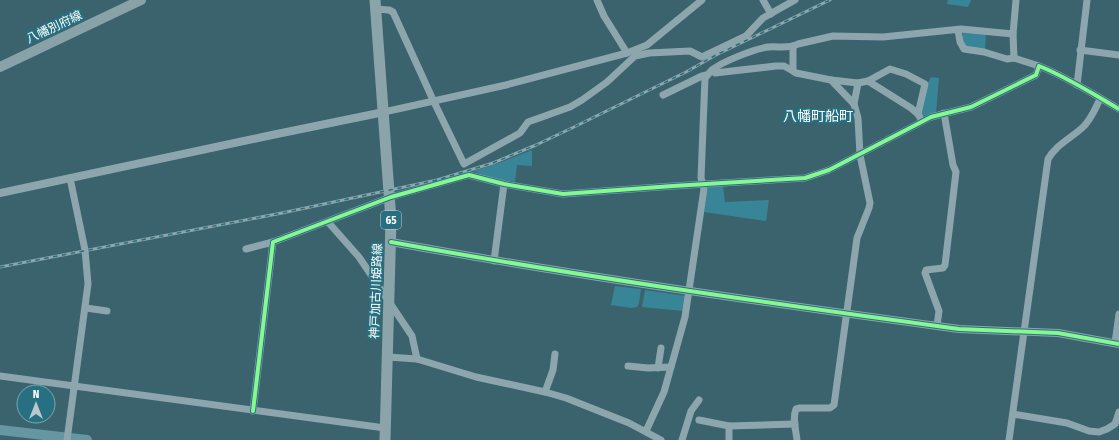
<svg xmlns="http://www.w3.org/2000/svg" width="1119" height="440" viewBox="0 0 1119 440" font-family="'Fira Sans Condensed','Noto Sans JP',sans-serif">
<rect width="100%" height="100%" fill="#3b636d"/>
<!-- green -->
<g fill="#388597">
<path d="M948 0H971L968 7 947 4Z"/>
<path d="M963 32 986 33 985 51 967 48 959 36H963Z"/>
<path d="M931 77 939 78 936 113 923 116 921 114 928 83Z"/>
<path d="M532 150V166L517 165 515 182 486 177 474 171 499 163Z"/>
<path d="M723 186 725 202 769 200 766 221 704 212 708 187Z"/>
<path d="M615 286 641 289 639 303 637 307 632 308 611 305Z"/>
<path d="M645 290 686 296 683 311 642 307Z"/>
</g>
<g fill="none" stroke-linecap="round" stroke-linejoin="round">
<!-- river -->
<path stroke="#6596a2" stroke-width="10" d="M0 430 87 440"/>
<!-- minor -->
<g stroke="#8da6ad" stroke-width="7">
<path d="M597 0 604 16 627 53"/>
<path d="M763 0 771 14"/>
<path d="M376 9 389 10 393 12 434 102 464 164 520 133 528 122 570 107 582 100 607 82 635 56 649 53 690 51 702 57 746 36 763 18 795 0"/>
<path d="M958 30 960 42 964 49 984 52 1007 59 1014 58 1039 66"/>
<path d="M793 46V71L796 73 831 80 854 104 858 118 860 155 870 203 869 208 857 238 834 405 830 408H800L796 409C792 419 796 430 797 440"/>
<path d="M1080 50 1119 55"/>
<path d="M1014 58 1013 34 1016 0"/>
<path d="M712 70 715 73 776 66H784L793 71"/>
<path d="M831 80 858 83 868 81 890 69 906 74 925 84 918 114 922 121"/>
<path d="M868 81 911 108 918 114"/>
<path d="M1077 85 1087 0"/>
<path d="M663 95 702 76 707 75"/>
<path d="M854 104 858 83"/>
<path d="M384 112 506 85 627 53 647 45 702 0"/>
<path d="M328 222 359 257 412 336 417 359 476 377 545 392 566 398 629 423 661 440"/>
<path d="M246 249 273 242"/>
<path d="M494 261 504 184"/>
<path d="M86 308 107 311"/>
<path d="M937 326 939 311 925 273 926 270 943 268 945 265 956 172 953 165 944 113"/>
<path d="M1115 343 1119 314"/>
<path d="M388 357 417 359"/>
<path d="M628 366 648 368 671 367"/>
<path d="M658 368 661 348"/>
<path d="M0 376 385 428"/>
<path d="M545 392 553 370 555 354"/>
<path d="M253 411 273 242 391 197 469 175 504 184 563 194 673 186 805 178 829 170 931 117 971 107 1036 75 1039 66C1067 77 1093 94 1119 109"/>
<path d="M1013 414 1067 423 1089 431 1099 432 1107 429 1115 424 1119 412"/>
<path d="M699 420 729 426 795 424"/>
<path d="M646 431 664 392 685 317 704 189 701 178 705 78C707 76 709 73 711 71 720 62 755 49 768 47 778 46 789 49 798 44L833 36 883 37 961 29 1013 34"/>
<path d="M67 440 88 284 85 250 70 178"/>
<path d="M682 440 691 411 699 400"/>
<path d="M729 440V426"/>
<path d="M1009 440 1048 159C1056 145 1071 138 1082 128 1091 120 1095 109 1100 99"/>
</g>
<!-- tertiary -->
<g stroke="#8da6ad" stroke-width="8">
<path d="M0 193 272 135 384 112"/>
<path d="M391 242C572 275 754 301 937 326L959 329 1058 333 1119 344"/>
</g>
<!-- secondary -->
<path stroke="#88a2a8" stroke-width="10" d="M0 67 141 0"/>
<!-- primary -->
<path stroke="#8ba4aa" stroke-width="11" d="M375 0 391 220 385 440"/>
<!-- rail casing -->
<g stroke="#8ea6ac" stroke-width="3">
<path id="rail" d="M0 267 282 213 390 190 437 180 493 163 536 145 572 128 686 72 716 55 830 0"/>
</g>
<!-- rail -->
<use href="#rail" stroke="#277081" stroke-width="1.5" stroke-dasharray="4.5" stroke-linecap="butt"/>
<!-- cycleway casing -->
<g stroke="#277081" stroke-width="6">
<g id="cycleway">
<path d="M391 242C572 275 754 301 937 326L959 329 1058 333 1119 344"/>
<path d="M253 411 273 242 391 197 469 175 504 184 563 194 673 186 805 178 829 170 931 117 971 107 1036 75 1039 66C1067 77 1093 94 1119 109"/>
</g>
</g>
<!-- cycleway -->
<use href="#cycleway" stroke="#87f88f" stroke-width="4"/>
</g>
<g text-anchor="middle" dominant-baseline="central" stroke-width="4" stroke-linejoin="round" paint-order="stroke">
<!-- shield labels -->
<rect fill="#277081" stroke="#bed4d9" stroke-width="1" x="381" y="211" width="20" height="18" rx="3"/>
<g font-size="11" font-weight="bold" fill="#fff">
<text x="391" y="220">65</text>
</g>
<!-- street labels -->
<g font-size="12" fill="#fff" stroke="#277081">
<text transform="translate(54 27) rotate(-25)">八幡別府線</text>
<text transform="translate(376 291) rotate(-88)">神戸加古川姫路線</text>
</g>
<!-- quarter labels -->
<g font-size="14" fill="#fff" stroke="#277081">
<text x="818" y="116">八幡町船町</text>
</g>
</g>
<!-- north arrow -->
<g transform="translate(36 404)"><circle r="19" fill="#277081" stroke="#7da9b3"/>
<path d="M0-3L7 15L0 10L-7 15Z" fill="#bac8cc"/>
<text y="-6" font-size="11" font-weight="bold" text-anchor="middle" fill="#ffffff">N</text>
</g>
</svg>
